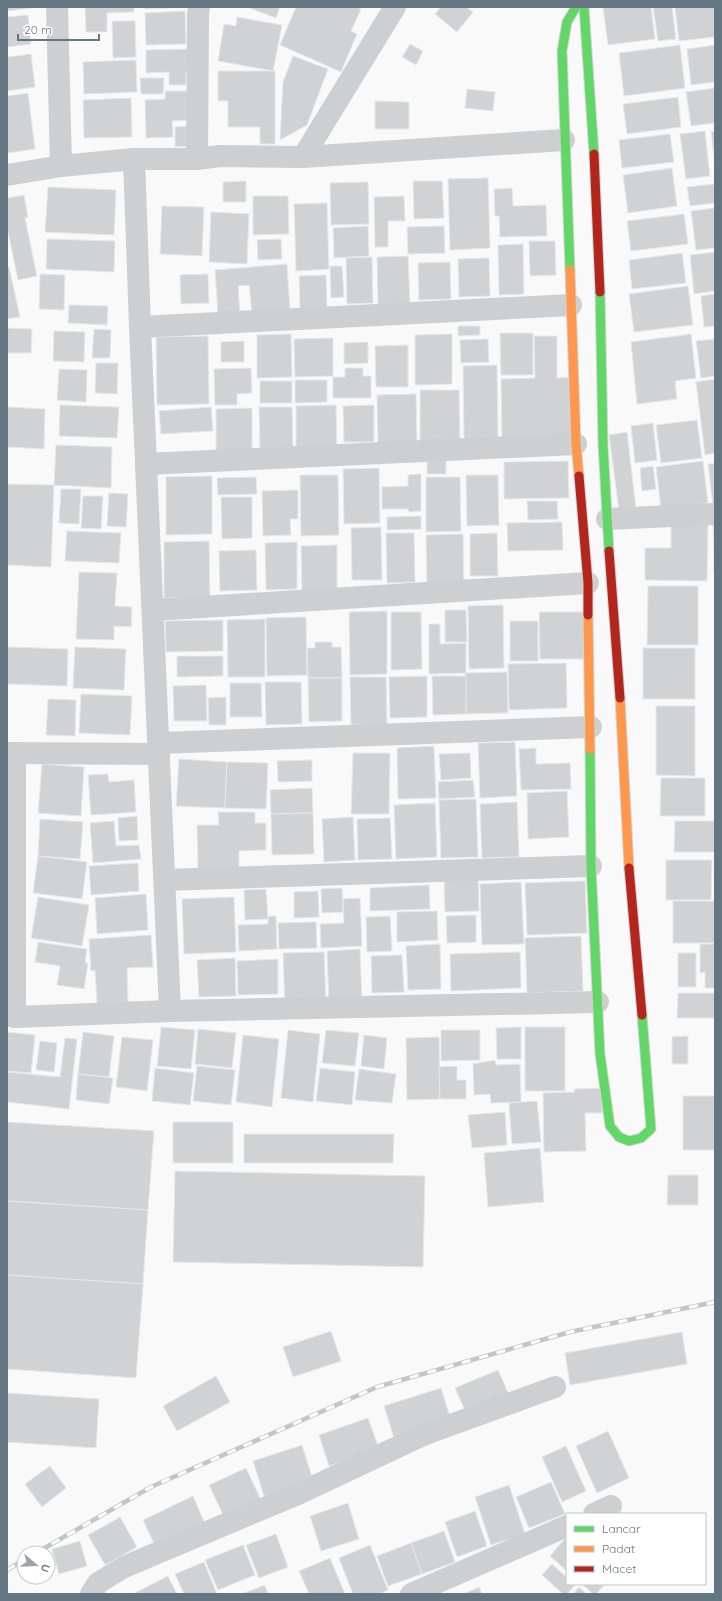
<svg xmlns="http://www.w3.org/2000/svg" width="722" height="1601" viewBox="0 0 722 1601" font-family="Quicksand,sans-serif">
<rect width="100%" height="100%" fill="#f9f9f9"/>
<!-- building -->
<g fill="#d0d2d3" stroke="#e8e8e8">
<path d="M7 7H40L7 11Z"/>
<path d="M85 7H134V12L107 13V32H86Z"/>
<path d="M145 7H193L145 9Z"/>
<path d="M247 7H280L276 18Z"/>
<path d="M296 7H356L361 9 351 31 357 34 341 72 280 45Z"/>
<path d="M441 7H466L473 12 457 32 435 14Z"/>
<path d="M603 7H651L655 39 608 45Z"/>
<path d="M653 7H672L676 39 658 41Z"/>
<path d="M675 7H715V37L679 41Z"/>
<path d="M185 11 186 44 146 45 145 13Z"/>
<path d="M28 15 31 44 7 47V17Z"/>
<path d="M237 17 282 25 273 71 218 61 224 24 236 26Z"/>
<path d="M112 21H135L136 57 113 58Z"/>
<path d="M410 44 423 51 416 65 402 57Z"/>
<path d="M680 45 685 88 624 96 619 53Z"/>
<path d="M715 45V82L691 85 687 49Z"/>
<path d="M189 49V71H186V85H169V72L146 73V50Z"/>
<path d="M31 54 35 87 7 91V57Z"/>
<path d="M293 56 328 69 307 125 280 140 283 82Z"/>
<path d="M136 60 137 92 84 94 83 62Z"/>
<path d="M218 71H275V144H260V127H228V101H218Z"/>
<path d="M140 78H164L163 94H141Z"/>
<path d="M715 88V123L691 126 686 92Z"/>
<path d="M467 89 495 92 493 111 465 108Z"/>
<path d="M165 91H189L190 120 172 121 173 137 146 138 145 100 165 99Z"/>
<path d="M28 93 35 149 7 153V96Z"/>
<path d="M678 97 681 127 627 134 623 104Z"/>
<path d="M131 98 132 137 84 138 83 100Z"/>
<path d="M375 101 409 102V129H375Z"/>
<path d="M193 126 194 146 175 147V127Z"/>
<path d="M705 131 710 176 686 179 680 134Z"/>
<path d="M715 131V165L711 132Z"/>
<path d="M670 134 674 162 622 168 619 140Z"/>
<path d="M672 168 677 206 628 213 623 175Z"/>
<path d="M488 178 490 248 450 250 448 179Z"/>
<path d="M246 181V202H223V182Z"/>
<path d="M413 181H442L444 218 414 219Z"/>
<path d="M368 182 369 224 331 225 330 183Z"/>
<path d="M715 184V203L690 206 687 187Z"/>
<path d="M48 187 116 190 114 235 45 232Z"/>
<path d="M512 188 513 206 546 205 547 236 500 237 499 216H495L494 189Z"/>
<path d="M24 195 28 217 25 218 37 276 18 280 7 227V198Z"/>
<path d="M253 196H288L289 234 253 235Z"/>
<path d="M404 196 405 221H388V247H375L374 197Z"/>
<path d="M327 203 329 269 296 271 294 204Z"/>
<path d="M162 206 204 207 202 256 160 254Z"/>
<path d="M715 208V248L696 250 691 211Z"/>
<path d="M211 212 249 214 247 264 209 262Z"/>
<path d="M684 214 688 244 631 251 627 221Z"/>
<path d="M368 226 369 256 334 258 333 228Z"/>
<path d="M444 226 445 253 408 254 407 227Z"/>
<path d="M47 239 115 241 114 272 46 269Z"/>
<path d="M281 239 282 259 258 260 257 240Z"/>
<path d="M529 241H555L556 275 530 276Z"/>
<path d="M523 244 524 294 499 295 498 245Z"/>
<path d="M715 252V291L694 294 690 255Z"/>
<path d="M682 253 686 283 632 289 629 260Z"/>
<path d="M408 256 410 304 378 305 377 257Z"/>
<path d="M372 257 373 303 347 304 346 258Z"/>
<path d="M489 258 490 296 459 297 458 259Z"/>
<path d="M450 262 451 299 419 300 418 263Z"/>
<path d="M287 264 290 311 252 314 249 285 238 286 240 313 218 315 215 270Z"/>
<path d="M330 266H342L344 297 331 298Z"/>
<path d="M7 267H9L20 317 7 319Z"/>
<path d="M40 274 65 275 64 310 39 309Z"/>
<path d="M208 274 209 303 181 304 180 275Z"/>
<path d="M326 275 327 308 300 309 299 276Z"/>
<path d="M688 286 693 325 634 332 629 294Z"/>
<path d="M715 294V326L704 327 701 296Z"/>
<path d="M69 305 108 306 107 325 68 323Z"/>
<path d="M458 326H480V335L458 336Z"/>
<path d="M7 328 32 329 31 353H7Z"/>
<path d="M94 329 111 330 110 358H92Z"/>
<path d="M54 331 85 332 84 362 53 361Z"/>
<path d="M500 333H533V375H501Z"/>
<path d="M291 334 292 377 257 378V335Z"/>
<path d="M452 334V384L415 385V335Z"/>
<path d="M691 334 696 378 675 381 677 399 637 404 631 342Z"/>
<path d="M208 336 209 404 157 405 156 337Z"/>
<path d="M534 336H557V378L570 377 571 438 502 439 501 379 535 378Z"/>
<path d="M333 338V376L295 377 294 339Z"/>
<path d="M488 339 489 362 461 363 460 340Z"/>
<path d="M715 339V376L701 378 696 341Z"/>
<path d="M244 341V362H221V342Z"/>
<path d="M368 342V363L344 364V343Z"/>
<path d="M408 345V387H376L375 346Z"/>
<path d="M96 363H118L117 394 95 393Z"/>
<path d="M497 365 498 439 464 440 463 366Z"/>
<path d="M251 368 252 393 237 394V405H215L214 369Z"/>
<path d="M345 368H363V376H371V398H333V377H345Z"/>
<path d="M59 369 87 370 86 402 57 400Z"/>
<path d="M715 379V453L705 455 696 382Z"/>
<path d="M295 380H327V402L295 403Z"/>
<rect x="260" y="381" width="32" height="22"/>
<path d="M420 390H459L460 442 420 443Z"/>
<path d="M416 394 417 445H378L377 395Z"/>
<path d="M60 405 119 407 117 438 59 436Z"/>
<path d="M336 405 337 449 296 450V406Z"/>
<path d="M374 405V442H344L343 406Z"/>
<path d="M7 407 45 409 44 449 7 447Z"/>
<path d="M211 407 213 431 161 434 159 411Z"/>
<path d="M259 407H292L293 451 260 452Z"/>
<path d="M252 408V455L216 456V409Z"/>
<path d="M697 420 702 458 661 463 656 425Z"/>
<path d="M653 423 657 460 635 463 631 426Z"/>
<path d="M627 432 636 509 619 511 609 435Z"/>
<path d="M56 445 112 447 111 488 54 485Z"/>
<rect x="427" y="459" width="19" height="15"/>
<path d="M568 461 569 498 504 499V462Z"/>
<path d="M703 461 708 503 661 509 656 467Z"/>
<path d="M715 463V506L713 507 708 464Z"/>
<path d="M653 466 656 489 642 491 640 468Z"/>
<path d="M379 468 380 523 344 524 343 469Z"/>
<path d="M421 474V511L409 512 408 509H382V487L408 486V475Z"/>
<path d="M300 475H338L339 535 301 536Z"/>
<path d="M466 475H498L499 525 467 526Z"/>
<path d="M212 476V534L166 535V477Z"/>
<path d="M256 477 257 494 218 495 217 478Z"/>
<path d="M426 477H460L461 531 426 532Z"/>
<path d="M7 484 54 485 51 567 7 565Z"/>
<path d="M61 489H81L79 524 59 523Z"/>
<path d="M298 490V519H290L291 535 263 536 262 491Z"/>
<path d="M109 493 128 494 126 527 107 526Z"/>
<path d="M83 496H103L101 529 81 528Z"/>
<path d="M221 497H252V538L222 539Z"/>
<path d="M527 501H557L558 519 528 520Z"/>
<path d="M421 516V529L387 530V517Z"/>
<path d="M562 522 563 550 508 551 507 523Z"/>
<path d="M713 523H715L714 573Z"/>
<path d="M671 524H708L707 581 645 580V548H671Z"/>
<path d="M381 527 382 580H352L351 528Z"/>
<path d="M67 531 121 533 119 563 65 561Z"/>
<path d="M386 533H414L415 582 387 583Z"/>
<path d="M497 533 498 576H470V534Z"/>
<path d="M463 534 464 587 427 588 426 535Z"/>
<path d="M209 541 210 597 164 598V542Z"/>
<path d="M297 542V589L266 590 265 543Z"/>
<path d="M337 545V591L302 592 301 546Z"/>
<path d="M256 550 257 590 220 591 219 551Z"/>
<path d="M79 572 117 573 115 606 132 607 131 627 114 626V640L76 639Z"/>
<path d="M648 586H698V645H647Z"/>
<path d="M503 605 504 668 469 669 468 606Z"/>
<path d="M445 610H466L467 642H445Z"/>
<path d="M387 611V674L350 675 349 612Z"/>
<path d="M391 612H421L422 669 391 670Z"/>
<path d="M539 612H584L585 659H540Z"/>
<path d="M306 617 307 675 267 676 266 618Z"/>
<path d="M265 619V677H228L227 620Z"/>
<path d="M223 620V651L166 652 165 621Z"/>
<rect x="510" y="621" width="28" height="40"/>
<path d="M429 624H440V644L466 643V673L429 674Z"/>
<path d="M315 642H332V647H341L342 678H308L307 648H315Z"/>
<path d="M7 647 68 649 67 686 7 684Z"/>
<path d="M75 647 126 649 124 690 73 688Z"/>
<rect x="643" y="648" width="52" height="51"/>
<path d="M177 656H223V676L177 677Z"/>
<path d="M566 663 567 708 509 710 508 664Z"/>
<path d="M507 672 508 713 466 714 465 673Z"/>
<path d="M427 676V717L390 718 389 677Z"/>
<path d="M432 676H466V714L433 715Z"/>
<path d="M350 677H386L387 725H351Z"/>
<path d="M308 678H342V721L309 722Z"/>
<path d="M265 682H301L302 724 266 725Z"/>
<path d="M230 683H261L262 717H230Z"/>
<path d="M206 685 207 721H174L173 686Z"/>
<path d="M81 694 132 696 130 735 79 733Z"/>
<path d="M226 697V725H209L208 698Z"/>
<path d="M48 699 76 700 75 736 46 735Z"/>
<path d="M656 706H695V776L656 775Z"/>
<path d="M515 742 517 796 480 798 478 743Z"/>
<path d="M434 746 436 798 398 799 397 748Z"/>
<path d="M536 748V764L570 763 571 789 521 790 519 749Z"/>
<path d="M353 753H390L389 814H351Z"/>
<path d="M470 753 471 778 441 780 439 754Z"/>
<path d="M179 759 227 762 225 808 176 806Z"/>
<path d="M312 760V781L278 782 277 761Z"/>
<path d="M227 762 268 763 266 809 225 808Z"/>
<path d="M42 764 84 767 81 816 38 813Z"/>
<path d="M108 774 109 782 134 780 136 812 91 815 88 775Z"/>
<path d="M661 778H705V816H660Z"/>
<path d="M473 780 475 797 439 799 438 782Z"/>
<path d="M312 788 313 813 271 814 270 790Z"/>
<path d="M567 791 569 837 528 839 527 793Z"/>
<path d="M476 799 478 857 441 858 439 800Z"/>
<path d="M517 802 519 857 482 858 480 804Z"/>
<path d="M435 803 437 857 396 859 394 805Z"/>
<path d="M218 812H255V823H266V850L239 851V872H198L197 825H219Z"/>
<path d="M313 813 314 854 272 855 271 814Z"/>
<path d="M137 816 138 840 119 841 118 818Z"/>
<path d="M353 817 355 860 324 862 322 819Z"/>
<path d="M390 818 392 859 358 860 357 819Z"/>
<path d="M40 819 83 822 80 859 38 856Z"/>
<path d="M114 821 116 846 139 845 141 859 93 863 90 823Z"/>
<path d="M675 821H715V852H674Z"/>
<path d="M38 856 87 862 82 899 33 893Z"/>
<path d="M666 860H712L711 900H666Z"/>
<path d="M138 863 139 891 91 895 89 866Z"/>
<path d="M478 875 479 911 445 912 444 876Z"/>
<path d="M585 881 587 933 527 935 525 883Z"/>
<path d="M521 882 524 944 482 945 480 884Z"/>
<path d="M429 885 430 909 370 911V888Z"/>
<path d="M342 888 343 912 322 913 321 889Z"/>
<path d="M266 889 268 919 245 920 244 890Z"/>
<path d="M318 891 319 917 294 918V892Z"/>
<path d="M146 894 148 930 97 934 95 898Z"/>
<path d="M38 897 89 905 82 946 31 938Z"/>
<path d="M234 897 236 952 184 954 182 899Z"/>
<path d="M360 898 362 946 321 948 320 924 344 923 343 899Z"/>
<rect x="673" y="901" width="42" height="42"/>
<path d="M437 911 438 940 397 942V912Z"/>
<path d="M476 915V942L447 943 446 916Z"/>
<path d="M268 916H276L277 949 239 951 238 925 268 924Z"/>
<path d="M390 916 392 951 367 952 366 917Z"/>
<path d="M316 922 317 948 279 949 278 923Z"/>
<path d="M151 935 153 967 127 968 128 1002 97 1004 95 970 91 971 89 939Z"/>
<path d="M581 936 583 991 527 993 525 938Z"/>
<path d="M38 942 87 949 85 963H88L84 989 57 985 60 966 35 962Z"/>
<path d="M440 944 441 989 408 990 406 946Z"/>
<path d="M700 944H715V988H705V972L700 973Z"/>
<path d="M360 949 362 1003 329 1005 327 951Z"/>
<path d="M324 952 326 1003 285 1005 283 953Z"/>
<path d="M520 952 521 988 451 991 450 954Z"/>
<rect x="678" y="953" width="18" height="34"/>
<path d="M402 955 404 992 372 993 371 956Z"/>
<path d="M235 958 236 996 199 997 197 960Z"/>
<path d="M278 959V994L238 995 237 961Z"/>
<path d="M678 993H715V1018H677Z"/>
<path d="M161 1027 195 1030 191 1069 157 1066Z"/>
<path d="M521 1027V1059H497L496 1028Z"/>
<rect x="525" y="1027" width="40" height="64"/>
<path d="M198 1029 236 1033 232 1068 195 1064Z"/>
<path d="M288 1030 320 1034 313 1102 281 1098Z"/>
<path d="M326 1030 359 1033 355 1066 322 1063Z"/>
<path d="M441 1030H480V1060L441 1061Z"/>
<path d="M7 1032 35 1035 31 1073 7 1071Z"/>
<path d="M83 1032 114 1036 109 1077 78 1074Z"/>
<path d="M243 1035 279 1039 272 1107 236 1102Z"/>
<path d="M364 1035 387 1038 384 1069 361 1066Z"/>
<path d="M688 1036V1064H672V1037Z"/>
<path d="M122 1037 153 1040 147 1091 116 1087Z"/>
<path d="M439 1037 440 1099 407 1100 406 1038Z"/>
<path d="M65 1038 77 1039 69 1109 7 1102V1072L60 1077Z"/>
<path d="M40 1041 57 1043 54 1072 36 1070Z"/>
<path d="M495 1060 496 1065 520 1064 521 1102 491 1103 490 1094 474 1095 473 1064Z"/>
<path d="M197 1066 235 1070 231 1105 193 1101Z"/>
<path d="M457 1066V1080H466V1099H440L439 1067Z"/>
<path d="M155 1068 194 1073 190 1105 152 1101Z"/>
<path d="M320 1068 355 1072 352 1105 316 1101Z"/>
<path d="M359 1069 396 1074 392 1103 355 1100Z"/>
<path d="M78 1074 113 1078 109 1104 76 1100Z"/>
<path d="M602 1088V1113H585L586 1151 544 1152 543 1093 574 1092V1089Z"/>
<rect x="683" y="1096" width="32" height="54"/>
<path d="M537 1101 541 1142 512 1144 509 1103Z"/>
<path d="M505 1112 507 1145 472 1148 468 1115Z"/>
<path d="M7 1122 154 1131 148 1210 7 1201Z"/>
<rect x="173" y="1122" width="60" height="41"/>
<path d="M244 1134H394L393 1163H244Z"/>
<path d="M540 1148 544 1202 488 1207 484 1153Z"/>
<path d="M175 1171 425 1176 423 1267 173 1262Z"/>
<path d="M668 1175H698V1205H667Z"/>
<path d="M7 1201 148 1210 143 1284 7 1275Z"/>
<path d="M7 1275 143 1284 136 1378 7 1369Z"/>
<path d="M331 1331 341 1361 293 1377 283 1347Z"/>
<path d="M682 1332 687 1364 570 1385 565 1353Z"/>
<path d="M498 1370 509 1395 466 1413 455 1388Z"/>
<path d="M216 1376 230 1402 177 1431 163 1406Z"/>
<path d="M441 1388 451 1420 394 1438 384 1406Z"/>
<path d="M7 1393 99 1399 96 1448 7 1442Z"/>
<path d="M368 1418 379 1449 329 1466 319 1435Z"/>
<path d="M608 1431 629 1478 597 1493 576 1446Z"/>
<path d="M302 1445 313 1480 264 1496 253 1461Z"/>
<path d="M566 1446 586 1491 562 1502 542 1457Z"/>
<path d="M50 1466 66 1488 42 1507 25 1484Z"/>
<path d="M246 1468 262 1502 225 1519 209 1485Z"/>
<path d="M551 1482 565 1514 529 1528 516 1497Z"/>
<path d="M509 1485 525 1534 491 1545 475 1497Z"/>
<path d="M193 1496 205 1524 156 1548 143 1520Z"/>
<path d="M348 1503 359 1539 321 1551 310 1516Z"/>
<path d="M475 1511 487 1546 457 1557 445 1522Z"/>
<path d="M120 1517 137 1547 105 1565 88 1535Z"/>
<path d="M444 1531 455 1562 422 1574 411 1543Z"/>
<path d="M276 1534 288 1567 259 1578 246 1545Z"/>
<path d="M567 1536V1571L550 1556Z"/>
<path d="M80 1541 87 1566 59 1574 52 1549Z"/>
<path d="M411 1543 422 1574 388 1586 377 1556Z"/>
<path d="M243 1545 255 1575 218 1590 205 1560Z"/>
<path d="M370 1545 388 1590 379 1594H353L339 1558Z"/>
<path d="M330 1558 345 1594H309L299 1571Z"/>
<path d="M204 1562 217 1594H184L175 1574Z"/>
<path d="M552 1564 567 1578V1584L575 1585 567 1594H563L542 1575Z"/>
<path d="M168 1576 177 1594H133Z"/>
<path d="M582 1584H605L596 1594H593Z"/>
<path d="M265 1585 268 1594H241Z"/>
<path d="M479 1587 482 1594H463Z"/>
<path d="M579 1587 587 1594H573Z"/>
</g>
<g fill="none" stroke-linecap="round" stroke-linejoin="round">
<!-- fast casing -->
<g stroke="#d5d6d7" stroke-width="11">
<g id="fast">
<path d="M584 7 594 154"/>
<path d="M570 270 562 51 567 22 576 7"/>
<path d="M600 292 603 445 609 551"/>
<path d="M590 749 591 866 600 1054 610 1126 619 1137 629 1141 641 1138 651 1129 642 1015"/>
</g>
</g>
<!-- slow casing -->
<g stroke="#d5d6d7" stroke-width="11">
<g id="slow">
<path d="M570 270 576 444 579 476"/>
<path d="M588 615 590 749"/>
<path d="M620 698 629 868"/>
</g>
</g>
<!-- jam casing -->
<g stroke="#d5d6d7" stroke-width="11">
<g id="jam">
<path d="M594 154 600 292"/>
<path d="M579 476 588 583V615"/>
<path d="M609 551 620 698"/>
<path d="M629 868 642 1015"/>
</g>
</g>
<!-- street -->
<g stroke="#cecfd0" stroke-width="22">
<path d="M57 7 61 166"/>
<path d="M303 157 395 7"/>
<path d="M134 159 140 327 170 1011"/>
<path d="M197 159 198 15 199 7"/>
<path d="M7 175 61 166 134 159H197L220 156 303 157 564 140"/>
<path d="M140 327 571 305"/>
<path d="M146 464 576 444"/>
<path d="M607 519 715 514"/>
<path d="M153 610 588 583"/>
<path d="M159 743 591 727"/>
<path d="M7 753 159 754"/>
<path d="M165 880 591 866"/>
<path d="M7 1015 15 1017 170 1011 598 1002"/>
<path d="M15 1017V754"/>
<path d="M594 1514 611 1506"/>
<path d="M91 1594 98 1583 124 1567 300 1493 423 1435 555 1387"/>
<path d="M411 1594 567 1526"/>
</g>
<!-- fast -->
<use href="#fast" stroke="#63d668" stroke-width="9"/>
<!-- slow -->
<use href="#slow" stroke="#ff974d" stroke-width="9"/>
<!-- jam -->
<use href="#jam" stroke="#b3261e" stroke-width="9"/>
<!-- rail casing -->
<g stroke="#c3c5c6" stroke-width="4.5">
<g id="rail">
<path d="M36 1553 151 1487 377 1387 570 1332 715 1302"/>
<path d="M7 1570 24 1560"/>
</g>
</g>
<!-- rail -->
<use href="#rail" stroke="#fff" stroke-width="3" stroke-dasharray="9" stroke-linecap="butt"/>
</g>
<!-- border -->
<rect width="722" height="1601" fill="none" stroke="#657683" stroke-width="16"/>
<!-- legend -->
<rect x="566" y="1513" width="140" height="72" fill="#ffffff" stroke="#c1c8cd"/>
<rect x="574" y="1526" width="20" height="6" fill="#63d668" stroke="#c1c8cd"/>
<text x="602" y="1533" font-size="12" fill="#657683">Lancar</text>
<rect x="574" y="1546" width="20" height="6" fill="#ff974d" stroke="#c1c8cd"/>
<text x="602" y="1553" font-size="12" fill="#657683">Padat</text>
<rect x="574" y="1566" width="20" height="6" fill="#b3261e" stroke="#c1c8cd"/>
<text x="602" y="1573" font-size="12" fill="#657683">Macet</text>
<!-- north arrow -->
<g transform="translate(36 1565) rotate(109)"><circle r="19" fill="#ffffff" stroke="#c1c8cd"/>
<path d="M0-3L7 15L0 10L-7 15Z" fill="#99a4ac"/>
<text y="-6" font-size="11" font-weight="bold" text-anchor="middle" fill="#657683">U</text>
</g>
<!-- scale -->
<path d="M18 34v6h81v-6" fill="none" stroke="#657683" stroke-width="2"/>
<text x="24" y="34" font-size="12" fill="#657683" stroke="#ffffff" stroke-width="3" paint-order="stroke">20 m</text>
</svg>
